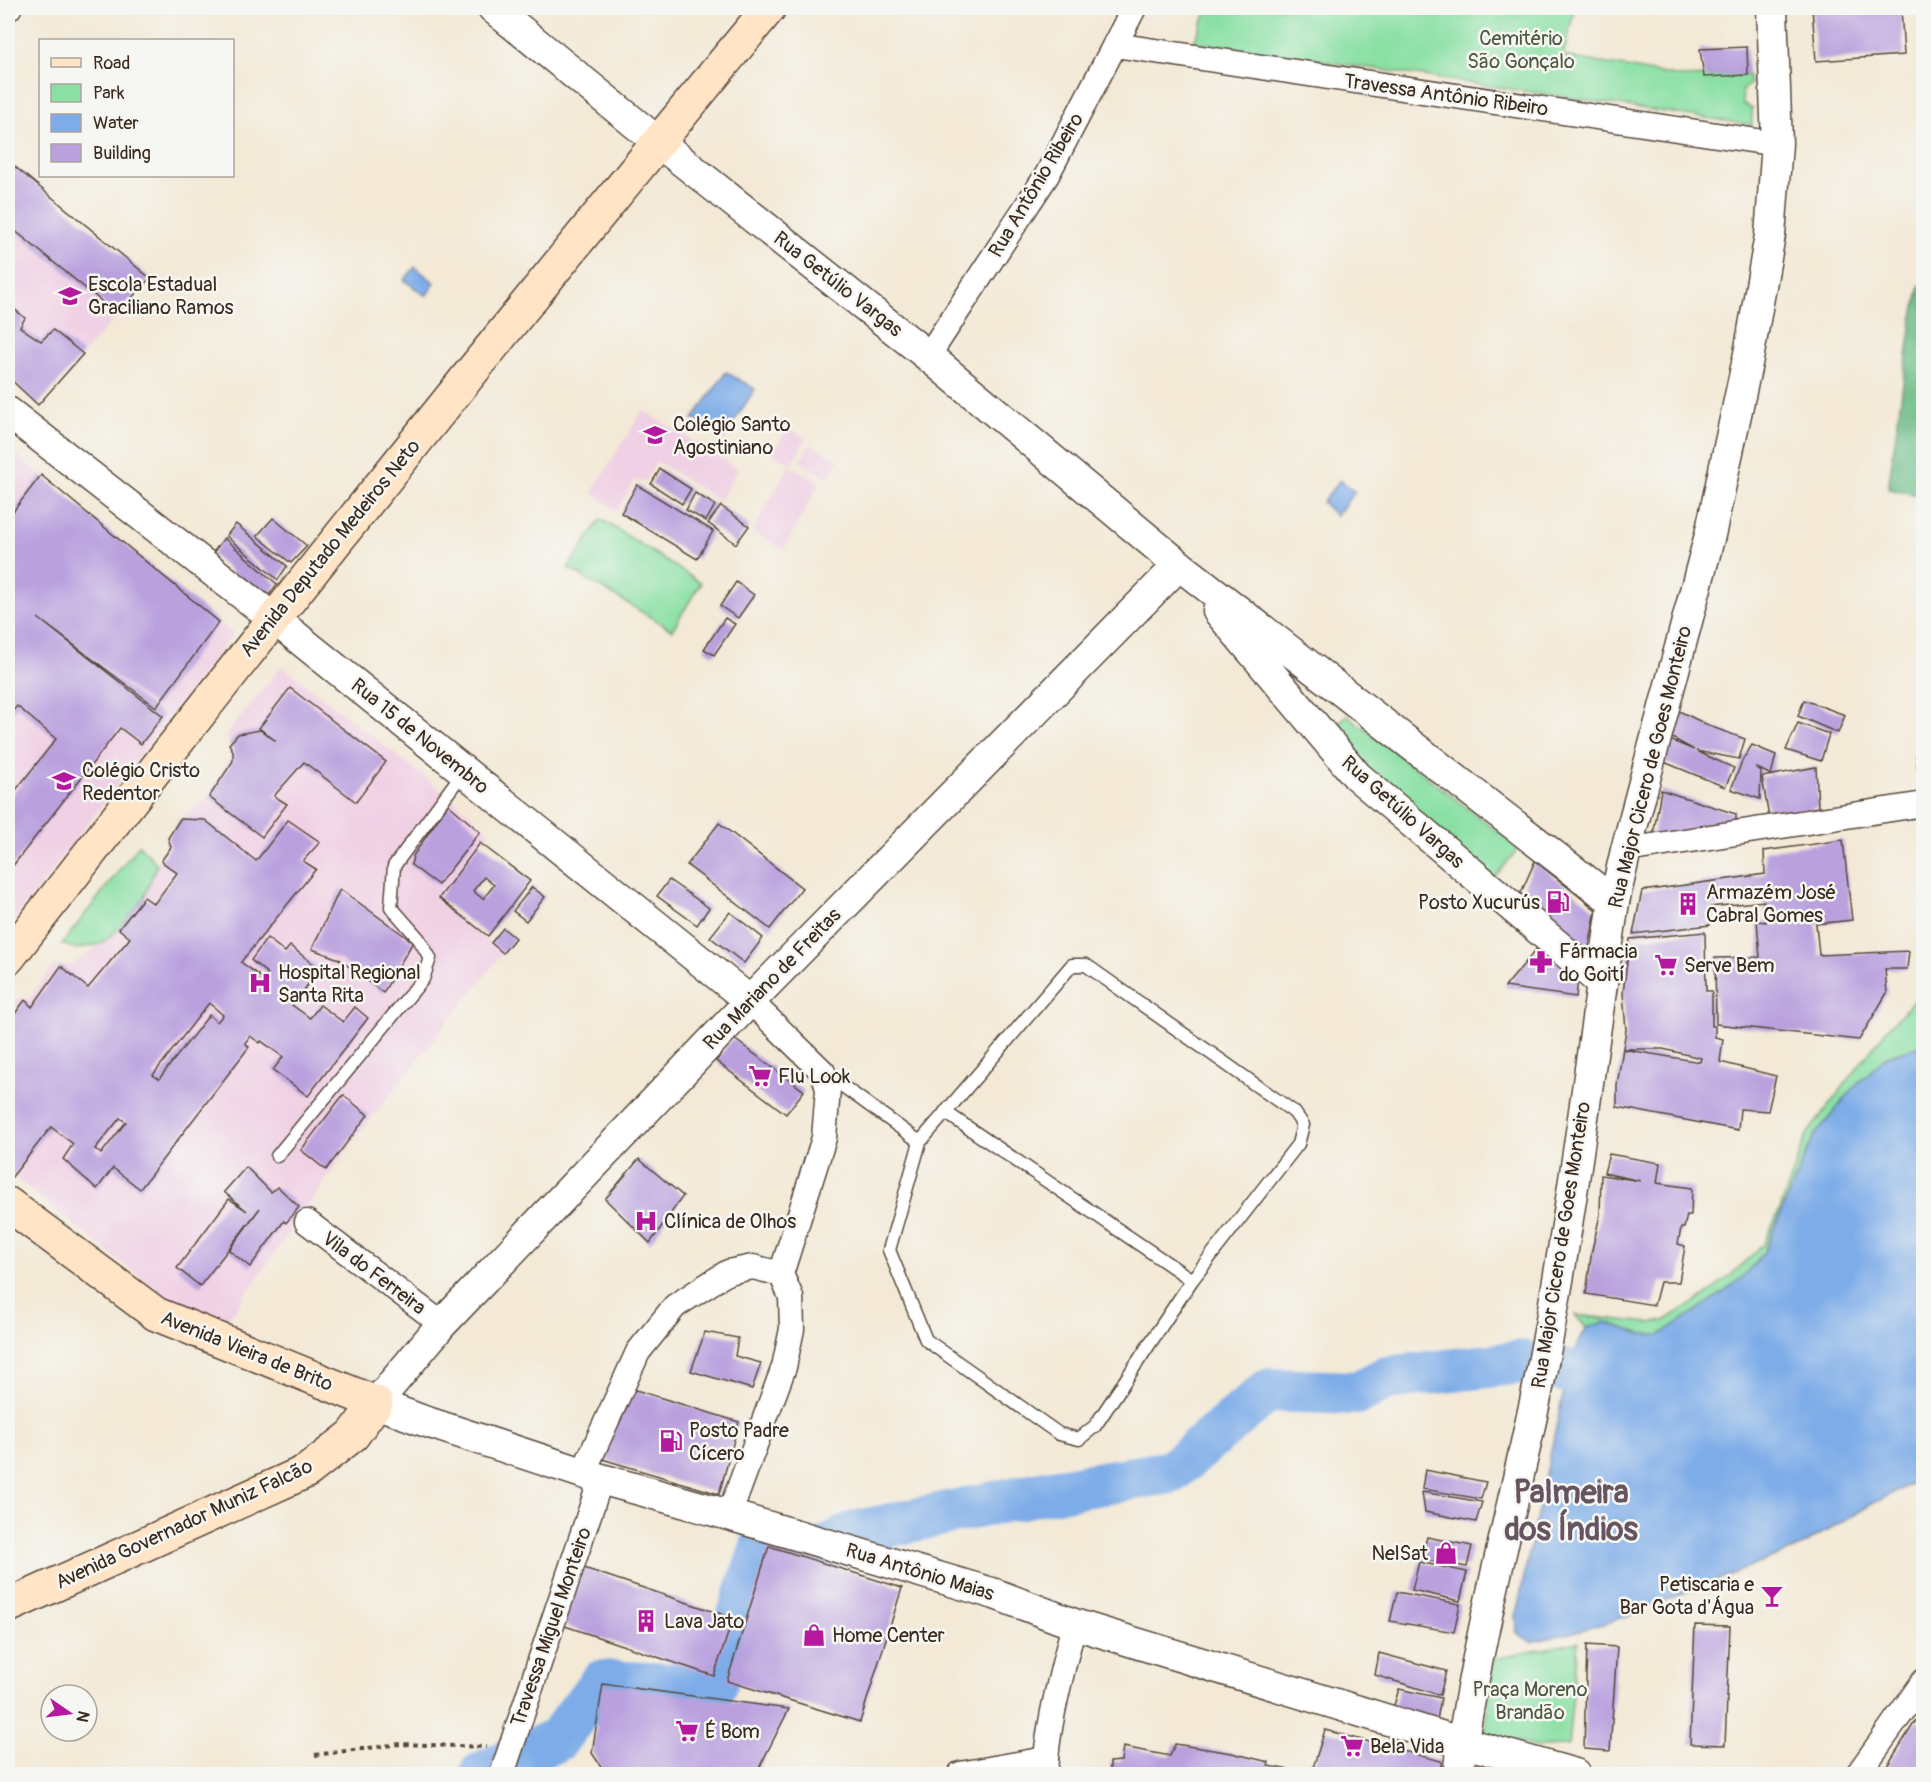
<svg xmlns="http://www.w3.org/2000/svg" width="1931" height="1782" viewBox="0 0 1931 1782" font-family="Pangolin,sans-serif">
<rect width="100%" height="100%" fill="#f6f6f2"/>
<filter id="ink" filterUnits="userSpaceOnUse"><feTurbulence type="fractalNoise" baseFrequency=".0167" numOctaves="2"/><feDisplacementMap in="SourceGraphic" scale="12" xChannelSelector="R" yChannelSelector="G"/><feConvolveMatrix kernelMatrix="1 2 1 2 8 2 1 2 1" color-interpolation-filters="sRGB"/></filter>
<filter id="wash" filterUnits="userSpaceOnUse"><feTurbulence type="fractalNoise" baseFrequency=".008" numOctaves="4" result="noise"/><feDisplacementMap in="SourceGraphic" scale="24" xChannelSelector="R" yChannelSelector="G"/><feGaussianBlur stdDeviation="1.35" result="paint"/><feColorMatrix in="noise" values="0 0 0 0 0 0 0 0 0 0 0 0 0 0 0 0 0 1.4 0 .05"/><feComposite in="paint" operator="in"/></filter>
<g filter="url(#wash)">
<rect width="100%" height="100%" fill="#f3e9d6"/>
<!-- built -->
<g fill="#f0d0e4">
<path d="M8 161 150 278 38 405 8 379Z"/>
<path d="M643 410 738 469 719 501 657 461 645 482 635 480 617 511 592 492Z"/>
<path d="M787 428 806 438 792 464 773 454Z"/>
<path d="M810 444 839 460 828 478 800 461Z"/>
<path d="M8 448 233 634 8 928Z"/>
<path d="M789 465 820 482 784 549 752 532Z"/>
<path d="M282 666 454 800 490 832 436 900 503 953 357 1136 225 1324 175 1305 8 1172V1010L16 999H29L53 966 73 965 119 929 144 897 168 838 180 819 209 797 233 751 226 734Z"/>
</g>
<!-- green -->
<g fill="#8ae0a4" stroke="#628561" stroke-width="1.5">
<path d="M1208 8H1575L1563 56 1681 77 1748 75 1750 84 1742 90 1743 104 1752 108V125L1194 42Z"/>
<path d="M601 519 701 583 672 630 568 568Z"/>
<path d="M1347 715 1519 848 1491 882 1328 733Z"/>
<path d="M139 845 157 864 144 897 119 929 100 944 76 949 62 944Z"/>
<path d="M1923 991V1045L1887 1056 1857 1084 1814 1136 1764 1252 1747 1273 1727 1290 1660 1335 1642 1334 1605 1322 1586 1328 1575 1315 1649 1323 1664 1321 1702 1298 1731 1275 1764 1243 1780 1209 1807 1134 1887 1029Z"/>
<path d="M1578 1642 1568 1746 1537 1747 1484 1734 1494 1659Z"/>
</g>
<!-- forest -->
<path fill="#6fbe8a" stroke="#557454" stroke-width="1.5" d="M1920 285H1924L1923 496 1888 489 1912 321Z"/>
<!-- water -->
<g fill="#7dace8" stroke="#5c6b83" stroke-width="1.5">
<path d="M415 267 435 283 426 296 404 280Z"/>
<path d="M726 372 755 389 724 437 693 419Z"/>
<path d="M1340 480 1355 492 1336 516 1322 502Z"/>
<path d="M1923 1045V1478L1872 1504 1796 1549 1610 1622 1567 1634 1531 1642 1517 1633 1516 1614 1568 1371 1578 1343 1586 1328 1605 1322 1642 1334 1660 1335 1727 1290 1747 1273 1764 1252 1814 1136 1857 1084 1887 1056Z"/>
</g>
<g fill="none" stroke-linecap="round" stroke-linejoin="round">
<!-- river -->
<path stroke="#7dace8" stroke-width="44" d="M481 1774 517 1756 557 1740 601 1682 714 1687 763 1544 818 1552 854 1533 1046 1492 1171 1472 1269 1390 1357 1393 1387 1378 1522 1362 1568 1371"/>
</g>
<g id="blocks">
<!-- building -->
<g fill="#baa1de" fill-rule="evenodd">
<path d="M1812 8H1901L1904 55 1816 61Z"/>
<path d="M1747 47 1748 75 1704 77 1700 49Z"/>
<path d="M8 161 150 278 117 314 8 225Z"/>
<path d="M8 304 25 318 20 327 41 341 53 330 83 354 38 405 8 377Z"/>
<path d="M660 469 691 489 682 504 651 484Z"/>
<path d="M41 475 219 622 156 707 38 618 163 716 141 744 120 728 8 872V800L56 739 17 706 8 717V518Z"/>
<path d="M637 485 713 531 697 559 621 513Z"/>
<path d="M695 493 715 505 706 521 686 510Z"/>
<path d="M721 506 749 526 736 544 708 523Z"/>
<path d="M273 518 307 546 291 563 257 536Z"/>
<path d="M236 524 287 566 278 580 226 536Z"/>
<path d="M224 538 277 584 264 602 212 554Z"/>
<path d="M736 582 754 595 738 618 720 606Z"/>
<path d="M725 618 735 624 714 655 704 649Z"/>
<path d="M290 688 386 762 356 802 304 762 274 796 287 804 262 837 209 797 233 761V751L229 744 238 734 260 730 276 741 259 728Z"/>
<path d="M1804 700 1845 715 1838 733 1798 716Z"/>
<path d="M1679 711 1712 727 1745 739 1739 759 1696 751 1734 768 1725 787 1659 760 1665 738 1694 750 1667 735Z"/>
<path d="M1798 723 1829 734 1821 761 1786 750Z"/>
<path d="M1752 745 1776 755 1771 775 1755 767 1761 771 1760 799 1731 789 1743 759Z"/>
<path d="M1916 755H1923V783L1919 784Z"/>
<path d="M1816 767 1818 807 1769 818 1762 777Z"/>
<path d="M1661 790 1736 814V825L1653 836Z"/>
<path d="M448 804 480 832 438 885 411 865 413 856Z"/>
<path d="M180 819 205 820 256 861 288 820 320 842 303 861 316 869 241 962 263 979 268 974 251 960 267 938 285 952 290 946 320 969 292 1005 310 1018 320 1005 343 1022 355 1007 368 1018 308 1096 273 1070 283 1057 261 1041 260 1043 250 1036 245 1043 249 1047 140 1189 113 1168 97 1189 63 1159 73 1144 51 1127 11 1178 8 1175V1023L25 1000 32 1007 61 966 88 988 130 938 119 929 144 897 154 904 177 873 161 861 171 847 168 838ZM209 1003 223 1015 217 1022 209 1015 159 1079 153 1075ZM120 1118 126 1122 101 1154 95 1149Z"/>
<path d="M719 823 802 888 770 929 687 865Z"/>
<path d="M1843 840 1852 920 1816 924 1819 955 1909 951 1907 969H1885L1887 993 1859 1040 1716 1024 1715 958 1760 957 1757 921 1766 922 1764 901 1710 907V925L1633 934 1642 891 1765 874 1764 851Z"/>
<path d="M480 843 530 881 488 936 439 898ZM484 877 494 885 483 899 473 891Z"/>
<path d="M1535 861 1596 910 1588 953 1520 895Z"/>
<path d="M669 880 709 908 697 925 657 896Z"/>
<path d="M532 887 545 897 526 921 513 911Z"/>
<path d="M340 889 413 942 383 993 339 959 312 949Z"/>
<path d="M730 912 763 938 744 963 710 937Z"/>
<path d="M503 928 515 938 503 953 491 943Z"/>
<path d="M1705 932 1706 991H1712V1026H1715V1037L1723 1039 1720 1062 1776 1076 1768 1111 1740 1109 1738 1130 1617 1107V1085L1626 1030 1623 993 1630 939ZM1622 1049H1663L1701 1058 1700 1062Z"/>
<path d="M1539 946 1578 979 1576 997 1505 987Z"/>
<path d="M733 1038 804 1091 786 1114 716 1061Z"/>
<path d="M343 1095 368 1115 326 1170 301 1150Z"/>
<path d="M1609 1154 1660 1163 1657 1183 1692 1188 1691 1215H1687L1684 1228H1681L1678 1244 1685 1246 1679 1282H1660L1654 1305 1586 1294 1592 1250 1600 1215 1601 1175 1641 1181 1604 1173Z"/>
<path d="M639 1159 683 1196 650 1243 605 1199Z"/>
<path d="M246 1167 271 1192 278 1187 299 1207 286 1223 284 1221 250 1267 229 1250 260 1208 200 1286 177 1268 229 1199 247 1211 224 1192Z"/>
<path d="M705 1332 738 1338 735 1356 761 1363 752 1389 691 1371Z"/>
<path d="M623 1386 739 1422 719 1494 602 1459Z"/>
<path d="M1425 1470 1486 1482 1481 1499 1422 1489Z"/>
<path d="M1422 1492 1482 1502 1476 1522 1425 1512Z"/>
<path d="M1427 1537 1472 1546 1467 1567 1421 1559Z"/>
<path d="M769 1546 902 1588 860 1722 727 1681Z"/>
<path d="M1419 1562 1467 1572 1460 1601 1412 1590Z"/>
<path d="M578 1566 733 1618 714 1676 559 1624Z"/>
<path d="M1397 1592 1460 1604 1454 1632 1390 1621Z"/>
<path d="M1695 1625 1730 1626 1725 1745 1690 1744Z"/>
<path d="M1587 1645 1617 1647 1610 1751 1584 1749Z"/>
<path d="M1379 1653 1446 1671 1440 1695 1375 1675Z"/>
<path d="M603 1684 789 1709 756 1774H606L592 1753Z"/>
<path d="M1399 1689 1441 1698 1437 1720 1392 1712Z"/>
<path d="M1916 1720 1923 1725V1774H1882Z"/>
<path d="M1325 1730 1441 1761 1442 1774H1311Z"/>
<path d="M1175 1744 1232 1753 1269 1762 1268 1766 1311 1774H1110V1762L1121 1761 1123 1747 1170 1756Z"/>
</g>
</g>
</g>
<g filter="url(#ink)">
<use href="#blocks" fill-opacity="0" stroke="#57473a" stroke-width="1.5"/>
<g fill="none" stroke-linecap="round" stroke-linejoin="round">
<!-- service casing -->
<g stroke="#57473a" stroke-width="15">
<g id="service">
<path d="M1072 965H1086L1294 1112 1303 1125 1298 1144 1192 1280 1095 1426 1079 1439 1059 1434 926 1340 889 1250 920 1142Z"/>
<path d="M826 1074 920 1142"/>
<path d="M945 1112 1192 1280"/>
<path d="M277 1156 423 979 430 958 419 939 391 907 394 866 464 771"/>
</g>
</g>
<!-- minor casing -->
<g stroke="#57473a" stroke-width="27">
<g id="minor">
<path d="M8 9 9 8"/>
<path d="M1115 45 1777 144"/>
<path d="M928 356 1047 175 1134 8"/>
<path d="M1626 850 1924 804"/>
<path d="M307 1222 442 1324"/>
<path d="M583 1473 638 1352 675 1306 728 1272 753 1267 781 1274"/>
<path d="M729 1515 784 1367 792 1329 791 1297 781 1274 824 1138 828 1089 823 1072 750 1001"/>
<path d="M502 1774 601 1479"/>
<path d="M960 1774 1046 1759"/>
<path d="M1045 1774C1047 1724 1062 1673 1074 1624"/>
<path d="M1858 1774 1924 1681"/>
</g>
</g>
<!-- tertiary casing -->
<g stroke="#57473a" stroke-width="33">
<g id="tertiary">
<path d="M493 8 658 142 928 356 1179 565 1614 902"/>
<path d="M8 412 273 618 750 1001"/>
<path d="M1179 565 750 1001 442 1324 376 1403 421 1420 601 1479 729 1515 995 1594 1074 1624 1447 1738 1575 1774"/>
<path d="M1218 611 1357 776 1602 983"/>
<path d="M1458 1774C1477 1634 1517 1497 1544 1358 1573 1207 1591 1054 1614 902L1626 850 1710 535 1749 354 1770 235 1777 144 1772 8"/>
</g>
</g>
<!-- secondary casing -->
<g stroke="#57473a" stroke-width="36">
<g id="secondary">
<path d="M8 958C257 638 510 320 769 8"/>
<path d="M8 1204 156 1314 376 1403 353 1435 307 1471 8 1606"/>
</g>
</g>
<!-- path -->
<path stroke="#57473a" stroke-width="4" stroke-dasharray="4.5 4.5" stroke-linecap="butt" d="M315 1755 400 1744 486 1747"/>
<!-- service -->
<use href="#service" stroke="#fff" stroke-width="12"/>
<!-- minor -->
<use href="#minor" stroke="#fff" stroke-width="24"/>
<!-- tertiary -->
<use href="#tertiary" stroke="#fff" stroke-width="30"/>
<!-- secondary -->
<use href="#secondary" stroke="#ffe4c6" stroke-width="33"/>
</g>
</g>
<!-- icons -->
<defs>
<g id="school-bare" transform="scale(1.8)"><path d="M0-5L7-2L0 1L-7-2ZM-4 1L0 2.5L4 1V4Q0 6-4 4Z" fill="#b5179e" stroke="#f6f6f2" stroke-width="2.5" paint-order="stroke"/></g>
<g id="fuel-bare" transform="scale(1.8)"><path d="M-5.5-6h7V0h2V4h1.3V-2.5L3-4.5l.8-.8L6-3V5H2.5V1h-1V6h-7ZM-4.2-4.7v3.2H.2V-4.7Z" fill="#b5179e" stroke="#f6f6f2" stroke-width="2.5" paint-order="stroke"/></g>
<g id="building-bare" transform="scale(1.8)"><path d="M-4-6H4V6H1V3H-1V6H-4ZM-2.5-4.3h1.7v1.8h-1.7ZM.8-4.3h1.7v1.8H.8ZM-2.5-1h1.7V.8h-1.7ZM.8-1h1.7V.8H.8Z" fill="#b5179e" stroke="#f6f6f2" stroke-width="2.5" paint-order="stroke"/></g>
<g id="pharmacy-bare" transform="scale(1.8)"><path d="M-2-6h4v4h4v4h-4v4h-4v-4h-4v-4h4Z" fill="#b5179e" stroke="#f6f6f2" stroke-width="2.5" paint-order="stroke"/></g>
<g id="supermarket-bare" transform="scale(1.8)"><path d="M-6-5.5h2.5l.6 2H6L4.5 2H-2.5L-4.4-4H-6ZM-1.5 3.2a1.3 1.3 0 1 0 .1 0ZM3 3.2a1.3 1.3 0 1 0 .1 0Z" fill="#b5179e" stroke="#f6f6f2" stroke-width="2.5" paint-order="stroke"/></g>
<g id="hospital-bare" transform="scale(1.8)"><path d="M-5-5h3v3.5h4V-5h3V5h-3V1.5h-4V5h-3Z" fill="#b5179e" stroke="#f6f6f2" stroke-width="2.5" paint-order="stroke"/></g>
<g id="shop-bare" transform="scale(1.8)"><path d="M-5-2.5h2.3a2.7 3.5 0 0 1 5.4 0H5L5.5 6h-11ZM-1.5-2.5h3a1.5 2.3 0 0 0-3 0Z" fill="#b5179e" stroke="#f6f6f2" stroke-width="2.5" paint-order="stroke"/></g>
<g id="bar-bare" transform="scale(1.8)"><path d="M-6-5H6L.8 .8V4.5H3.5V6h-7V4.5H-.8V.8Z" fill="#b5179e" stroke="#f6f6f2" stroke-width="2.5" paint-order="stroke"/></g>
</defs>
<g fill-rule="evenodd">
<use href="#school-bare" x="70" y="296"/>
<use href="#school-bare" x="655" y="435"/>
<use href="#school-bare" x="64" y="781"/>
<use href="#fuel-bare" x="1558" y="902"/>
<use href="#building-bare" x="1688" y="904"/>
<use href="#pharmacy-bare" x="1541" y="962"/>
<use href="#supermarket-bare" x="1666" y="965"/>
<use href="#hospital-bare" x="260" y="983"/>
<use href="#supermarket-bare" x="760" y="1076"/>
<use href="#hospital-bare" x="646" y="1221"/>
<use href="#fuel-bare" x="671" y="1441"/>
<use href="#shop-bare" x="1446" y="1553"/>
<use href="#bar-bare" x="1772" y="1596"/>
<use href="#building-bare" x="646" y="1621"/>
<use href="#shop-bare" x="814" y="1635"/>
<use href="#supermarket-bare" x="687" y="1731"/>
<use href="#supermarket-bare" x="1352" y="1746"/>
</g>
<g text-anchor="middle" dominant-baseline="central" stroke-width="5" stroke-linejoin="round" paint-order="stroke">
<!-- park labels -->
<g font-size="20" fill="#4f5840" stroke="#f6f6f2">
<text x="1521" y="38">Cemitério<tspan x="1521" dy="23">São Gonçalo</tspan></text>
<text x="1530" y="1689">Praça Moreno<tspan x="1530" dy="23">Brandão</tspan></text>
</g>
<!-- street labels -->
<g font-size="20" fill="#3b2a1e" stroke="#f6f6f2">
<text transform="translate(1446 95) rotate(8)">Travessa Antônio Ribeiro</text>
<text transform="translate(1036 185) rotate(-59)">Rua Antônio Ribeiro</text>
<text transform="translate(838 284) rotate(38)">Rua Getúlio Vargas</text>
<text transform="translate(330 548) rotate(-51)">Avenida Deputado Medeiros Neto</text>
<text transform="translate(420 736) rotate(39)">Rua 15 de Novembro</text>
<text transform="translate(1650 767) rotate(-76)">Rua Major Cicero de Goes Monteiro</text>
<text transform="translate(1403 812) rotate(42)">Rua Getúlio Vargas</text>
<text transform="translate(772 979) rotate(-46)">Rua Mariano de Freitas</text>
<text transform="translate(1561 1245) rotate(-81)">Rua Major Cicero de Goes Monteiro</text>
<text transform="translate(374 1273) rotate(37)">Vila do Ferreira</text>
<text transform="translate(247 1351) rotate(22)">Avenida Vieira de Brito</text>
<text transform="translate(184 1524) rotate(-25)">Avenida Governador Muniz Falcão</text>
<text transform="translate(920 1572) rotate(17)">Rua Antônio Maias</text>
<text transform="translate(551 1627) rotate(-71)">Travessa Miguel Monteiro</text>
</g>
<!-- poi labels -->
<g font-size="20" fill="#3b2a1e" stroke="#f6f6f2" text-anchor="start">
<text x="88" y="284">Escola Estadual<tspan x="88" dy="23">Graciliano Ramos</tspan></text>
<text x="673" y="424">Colégio Santo<tspan x="673" dy="23">Agostiniano</tspan></text>
<text x="82" y="770">Colégio Cristo<tspan x="82" dy="23">Redentor</tspan></text>
<text x="1706" y="892">Armazém José<tspan x="1706" dy="23">Cabral Gomes</tspan></text>
<text x="1540" y="902" text-anchor="end">Posto Xucurús</text>
<text x="1559" y="951">Fármacia<tspan x="1559" dy="23">do Goití</tspan></text>
<text x="1684" y="965">Serve Bem</text>
<text x="278" y="972">Hospital Regional<tspan x="278" dy="23">Santa Rita</tspan></text>
<text x="778" y="1076">Flu Look</text>
<text x="664" y="1221">Clínica de Olhos</text>
<text x="689" y="1430">Posto Padre<tspan x="689" dy="23">Cícero</tspan></text>
<text x="1428" y="1553" text-anchor="end">NelSat</text>
<text x="1754" y="1584" text-anchor="end">Petiscaria e<tspan x="1754" dy="23">Bar Gota d'Água</tspan></text>
<text x="664" y="1621">Lava Jato</text>
<text x="832" y="1635">Home Center</text>
<text x="705" y="1731">É Bom</text>
<text x="1370" y="1746">Bela Vida</text>
</g>
<!-- town labels -->
<g font-size="32" font-weight="bold" fill="#675461" stroke="#f6f6f2">
<text x="1571" y="1493">Palmeira<tspan x="1571" dy="37">dos Índios</tspan></text>
</g>
</g>
<!-- margin -->
<rect width="1931" height="1782" fill="none" stroke="#f6f6f2" stroke-width="30"/>
<!-- legend -->
<rect x="39" y="39" width="195" height="138" fill="#f6f6f2" stroke="#aba49d" stroke-width="1.5"/>
<rect x="51" y="58" width="30" height="9" fill="#ffe4c6" stroke="#aba49d" stroke-width="1.5"/>
<text x="93" y="69" font-size="18" fill="#3b2a1e">Road</text>
<rect x="51" y="84" width="30" height="18" fill="#8ae0a4" stroke="#aba49d" stroke-width="1.5"/>
<text x="93" y="99" font-size="18" fill="#3b2a1e">Park</text>
<rect x="51" y="114" width="30" height="18" fill="#7dace8" stroke="#aba49d" stroke-width="1.5"/>
<text x="93" y="129" font-size="18" fill="#3b2a1e">Water</text>
<rect x="51" y="144" width="30" height="18" fill="#baa1de" stroke="#aba49d" stroke-width="1.5"/>
<text x="93" y="159" font-size="18" fill="#3b2a1e">Building</text>
<!-- north arrow -->
<g transform="translate(69 1713) rotate(104)"><circle r="28" fill="#f6f6f2" stroke="#aba49d" stroke-width="1.5"/>
<path d="M0-4.5L10 22L0 15L-10 22Z" fill="#b5179e"/>
<text y="-9" font-size="16" font-weight="bold" text-anchor="middle" fill="#3b2a1e">N</text>
</g>
</svg>
